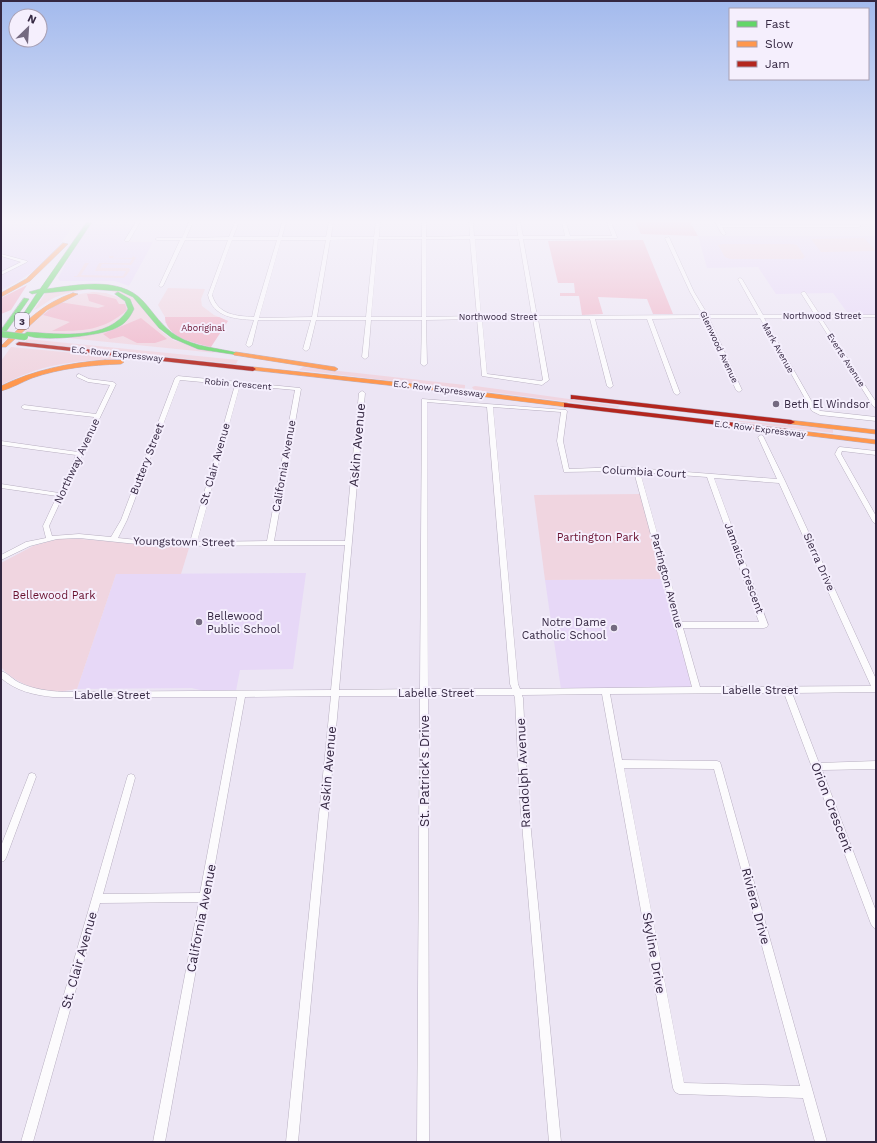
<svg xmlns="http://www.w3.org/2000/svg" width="877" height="1143" viewBox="0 0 877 1143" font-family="'Work Sans',sans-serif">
<rect width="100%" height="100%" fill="#ece5f4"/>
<!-- built -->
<g fill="#e7d8f7">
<path d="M1 222H76L52 255 41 266 17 282 1 290Z"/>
<path d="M91 222H136L124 242H153L129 286 115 281H60L58 278 78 241Z"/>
<path d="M698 236H876V315H849L833 293 776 294 758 267 707 268Z"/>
<path d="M306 573 293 669 240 670 236 691H204L192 688 77 689 116 574Z"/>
<path d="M663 579 691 684 690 687 561 689 545 580Z"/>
</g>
<!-- green -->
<g fill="#f0d5e0">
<path d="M864 238 876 251 821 252 811 239Z"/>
<path d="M722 244H792L797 245 805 257 802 259H730L725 257 718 245Z"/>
<path d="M109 256H114L113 258H132L133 256 136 258 131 265 102 264 100 268H129L130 270 126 276 123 278 74 277V276H77L85 263H89L81 275 123 276 126 271H95L99 263H130L132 259 109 258Z"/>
<path d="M90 288 118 290 134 298 161 331 173 340 216 353 68 338 108 330 133 310V303C115 284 79 288 56 297 48 300 42 307 34 310L47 291Z"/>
<path d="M168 288 205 289 201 299 202 306 214 315 228 321 165 323V317L158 305Z"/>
<path d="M93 292 106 293 123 299 128 308C110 341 55 334 24 332L40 312 67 296Z"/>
<path d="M27 339 238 360 236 364 25 342Z"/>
<path d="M11 347 117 357 116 360C71 360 41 365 1 385V361Z"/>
<path d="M303 367 465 385V388L461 389 299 370Z"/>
<path d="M475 386 619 406 618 408 474 390 472 387Z"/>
<path d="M707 418 833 429V433Z"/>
<path d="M640 494 663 579 545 580 534 495Z"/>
<path d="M58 539H81L189 548 181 574H116L77 689C71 690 64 691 58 692 39 692 13 682 1 667V563L33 546Z"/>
</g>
<!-- forest -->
<g fill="#f0b6c9">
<path d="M635 222H690L698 236 641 234Z"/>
<path d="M643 240 673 314H653L647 299 598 297 603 314 582 315 579 296H560V293H575L574 283H558L548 241Z"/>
<path d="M27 285 11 310 1 314V298Z"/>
<path d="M87 294H96L116 299 119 304H125L127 310C103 331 83 331 52 331L70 322 43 315 59 302 98 308 105 306 89 301Z"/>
<path d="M165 317H219L228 321 211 347C195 343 166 338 165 317Z"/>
<path d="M141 318 167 339 155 343H137L123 336 110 339 103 334Z"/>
</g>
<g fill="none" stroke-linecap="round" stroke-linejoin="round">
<!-- street casing -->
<g stroke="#b8afc1" stroke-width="1">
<g id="street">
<path d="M136 222H140L129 241H125V240Z"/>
<path d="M189 222H193L186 238 229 237 235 222H239L233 237H278L282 222H286L282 237H326L329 222H333L331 237H374L376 222H380L379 237H422V222H426V237L470 236 469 222H473L474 236H518L516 222H520L523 236H565L562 222H566L570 236H612L607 222H611L617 237V238L568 239H523L537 316 703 315 690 292 665 238 669 237 694 292 708 315H758L738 279 740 278 742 279 763 315H815L801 293 803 292H805L820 315H876V317L821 318 876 402V408L873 406 817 318H764L816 409 821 411 876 417V421L820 415 812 411 760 318H709L742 390 739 392 736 390 704 318 652 319 680 393 677 395 674 393 647 319H595L613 386 610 388 607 386 590 319H538L549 380 542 385 482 376 477 319 426 320 427 364 424 366 421 364 422 320H371L368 357 365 359 362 357 366 320H316L309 349 306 351 303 349 311 320H258L252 345 249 347 247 346 246 345 254 320C234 319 213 317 208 295L228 240H185L163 286 161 287 159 286 180 240H157L155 239 157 238H182ZM374 239 366 317H317L330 240ZM378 239H422V317H371ZM426 239H470L477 316 426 317ZM475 239H519L532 316H481ZM232 240H277L254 317C236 316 218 315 212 295ZM281 240H326L312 317 259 318ZM482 319H533L543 380 541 381 487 374Z"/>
<path d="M715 222H719L721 225H859L861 226 859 227H722L726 234 724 235 722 234Z"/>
<path d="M1 254 27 261V262L1 275V272L21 262 1 256Z"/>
<path d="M79 374 89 379 113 382 116 384 83 453 84 454 82 455 49 526 52 536 79 534 111 537 121 520 175 378 178 376 300 388 301 389 274 541H345L359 393 362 391 364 392 365 393 339 690 420 689 422 399 566 410 567 411 563 441 569 469 621 467 777 479 758 437 761 435 763 436 785 481 876 679V692L792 693 819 763 876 761V769L822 770 876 911V929L873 927 871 924 784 693 610 694 622 760 717 761 720 762 721 765 827 1142H815L803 1098 679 1094 675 1092 673 1088 602 694 522 695 523 698 528 800 561 1142H549L520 800 515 698 514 695H428L429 1142H417L420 696H339L298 1142H286L331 696 245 697 165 1142H153L199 902 100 903 33 1142H21L127 778 128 775 131 774 134 775 135 778 103 894 200 893 237 697H53C34 695 16 691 1 678V671C8 673 13 680 20 683 33 689 48 691 63 692L331 690 345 545 156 546 79 538 57 539 30 546 1 560V555L26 542 46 538 43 526 57 496 1 488V484L59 493 76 455 1 445V441L78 452 94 417 24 409 21 407 24 405 96 414 110 385 88 382 77 377V375ZM180 380 235 385 190 542H156L118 538 127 520ZM240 385 295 390 267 541 197 542ZM427 402 487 407 510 684 512 689H428ZM493 407 561 412 557 441 564 472 621 471 634 472 675 624 674 625 676 627 692 687 520 689 518 684ZM640 472 707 477 759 622H682ZM714 478 779 483 871 686 700 687 683 628H764L767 627 768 625ZM624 768 714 769 800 1086 684 1083Z"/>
<path d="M840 447 876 451V455L842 451 841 454 876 516V524L873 522 835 454 838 448Z"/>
<path d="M32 773 35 774 36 777 6 858 4 861 1 862V846L28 777 29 774Z"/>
</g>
</g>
<!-- fast casing -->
<g stroke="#b8afc1" stroke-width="1">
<g id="fast">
<path d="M87 222H92L47 289C77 285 120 276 143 301 154 313 162 327 177 336 195 347 218 348 238 353V355L198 349 172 338 159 328 133 297 120 291 88 289 44 293 27 317H23L22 316 37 293 32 294 29 292 40 289Z"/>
<path d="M118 292 130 299 134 309C130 317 126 323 118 327 104 336 36 343 24 334L27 332C59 334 109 341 128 309L125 301 115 294Z"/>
<path d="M24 298 29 299 3 336 1 337V330Z"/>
</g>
</g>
<!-- slow casing -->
<g stroke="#b8afc1" stroke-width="1">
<g id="slow">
<path d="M63 243 68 244 30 281 1 297V293L26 279Z"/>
<path d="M73 293 78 294 47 310 6 347H2V345C24 323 43 303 73 293Z"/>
<path d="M236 352 335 367 338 369 335 371 234 355 233 354Z"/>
<path d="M105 360H121L124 362 121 364C91 365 61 368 32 378 22 382 12 388 1 391V386C34 370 68 363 105 360Z"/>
<path d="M253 367 423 385 567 403 571 405 567 407 423 389 251 370V368Z"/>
<path d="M788 420 876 430V434L791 424H788Z"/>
<path d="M784 429 876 440V444L787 433 783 431Z"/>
</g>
</g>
<!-- jam casing -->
<g stroke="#b8afc1" stroke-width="1">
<g id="jam">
<path d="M19 342 253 367 256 369 253 371 17 345 16 344Z"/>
<path d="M571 395 791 420 795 422 791 424 574 399H571Z"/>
<path d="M564 403 787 429 791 431 787 433 567 407H564Z"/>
</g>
</g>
<!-- street -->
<use href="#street" fill="#fcfbfd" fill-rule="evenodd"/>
<!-- fast -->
<use href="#fast" fill="#63d668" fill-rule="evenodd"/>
<!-- slow -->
<use href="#slow" fill="#ff974d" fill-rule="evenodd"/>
<!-- jam -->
<use href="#jam" fill="#b3261e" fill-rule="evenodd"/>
<!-- fast-bridge casing -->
<g stroke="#b8afc1" stroke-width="7" stroke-linecap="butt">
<path id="fast-bridge" d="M1 334 25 337"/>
</g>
<!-- fast-bridge -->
<use href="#fast-bridge" stroke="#63d668" stroke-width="6"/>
</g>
<!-- sky -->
<linearGradient id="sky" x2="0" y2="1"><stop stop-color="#a3baed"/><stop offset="0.58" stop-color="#f6f3fa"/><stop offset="1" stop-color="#f6f3fa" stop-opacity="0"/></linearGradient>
<rect width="877" height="382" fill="url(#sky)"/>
<!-- markers -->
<g fill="#746a80" stroke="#f5effd" stroke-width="1.5">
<circle cx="776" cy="404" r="4"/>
<circle cx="199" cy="622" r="4"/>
<circle cx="614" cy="628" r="4"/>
</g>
<g text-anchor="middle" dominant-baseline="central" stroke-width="4" stroke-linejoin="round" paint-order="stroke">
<!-- far-street labels -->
<g font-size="9" fill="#342741" stroke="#f5effd">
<text x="822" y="316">Northwood Street</text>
<text x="498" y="317">Northwood Street</text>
<text transform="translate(719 347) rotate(65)">Glenwood Avenue</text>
<text transform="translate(778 348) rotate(61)">Mark Avenue</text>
<text transform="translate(117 354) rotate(6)">E.C. Row Expressway</text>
<text transform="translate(846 360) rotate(57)">Everts Avenue</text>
<text transform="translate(238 384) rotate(5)">Robin Crescent</text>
<text transform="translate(439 389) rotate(7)">E.C. Row Expressway</text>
<text transform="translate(760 429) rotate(7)">E.C. Row Expressway</text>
</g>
<!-- far-park labels -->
<g font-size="9" fill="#68102e" stroke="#f5effd">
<text x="203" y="328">Aboriginal</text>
</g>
<!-- shield labels -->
<rect fill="#f5effd" stroke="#6e6379" stroke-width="1" x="15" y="313" width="14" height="16" rx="3"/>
<g font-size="10" font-weight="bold" fill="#342741">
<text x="22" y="321">3</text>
</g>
<!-- poi labels -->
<g font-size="11" fill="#342741" stroke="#f5effd" text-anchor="start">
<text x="784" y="404">Beth El Windsor</text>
<text x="207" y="616">Bellewood<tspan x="207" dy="13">Public School</tspan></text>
<text x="606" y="622" text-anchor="end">Notre Dame<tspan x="606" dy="13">Catholic School</tspan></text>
</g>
<!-- street labels -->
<g font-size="11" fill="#342741" stroke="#f5effd">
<text transform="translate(147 459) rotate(-69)">Buttery Street</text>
<text transform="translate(77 461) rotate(-65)">Northway Avenue</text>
<text transform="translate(215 464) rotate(-74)">St. Clair Avenue</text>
<text transform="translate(284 466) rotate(-80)">California Avenue</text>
<text transform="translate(644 472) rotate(3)">Columbia Court</text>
<text transform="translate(184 542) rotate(1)">Youngstown Street</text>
<text transform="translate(819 562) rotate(66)">Sierra Drive</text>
<text transform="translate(744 568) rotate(70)">Jamaica Crescent</text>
<text transform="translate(667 581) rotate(75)">Partington Avenue</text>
<text x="760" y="690">Labelle Street</text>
<text x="436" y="693">Labelle Street</text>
<text x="112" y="695">Labelle Street</text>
</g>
<!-- park labels -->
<g font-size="11" fill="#68102e" stroke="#f5effd">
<text x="598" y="537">Partington Park</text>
<text x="54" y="595">Bellewood Park</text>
</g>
<!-- near-street labels -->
<g font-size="13" fill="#342741" stroke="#f5effd">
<text transform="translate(357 445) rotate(-85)">Askin Avenue</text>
<text transform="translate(328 768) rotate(-85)">Askin Avenue</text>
<text transform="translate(424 771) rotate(-90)">St. Patrick's Drive</text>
<text transform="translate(523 773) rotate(-93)">Randolph Avenue</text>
<text transform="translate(832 807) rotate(69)">Orion Crescent</text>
<text transform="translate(756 906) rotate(75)">Riviera Drive</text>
<text transform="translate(201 918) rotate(-79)">California Avenue</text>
<text transform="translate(654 953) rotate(80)">Skyline Drive</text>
<text transform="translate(79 960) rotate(-74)">St. Clair Avenue</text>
</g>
</g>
<!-- border -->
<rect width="877" height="1143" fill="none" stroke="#342741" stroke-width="4"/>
<!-- legend -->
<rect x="729" y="8" width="140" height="72" fill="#f5effd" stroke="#a89fb2"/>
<rect x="737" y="21" width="20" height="6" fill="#63d668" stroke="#a89fb2"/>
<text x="765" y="28" font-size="12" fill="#342741">Fast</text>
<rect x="737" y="41" width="20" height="6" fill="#ff974d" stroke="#a89fb2"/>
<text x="765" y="48" font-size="12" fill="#342741">Slow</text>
<rect x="737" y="61" width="20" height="6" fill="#b3261e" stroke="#a89fb2"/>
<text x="765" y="68" font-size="12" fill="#342741">Jam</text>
<!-- north arrow -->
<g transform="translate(28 28) rotate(25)"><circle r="19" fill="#f5effd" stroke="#a89fb2"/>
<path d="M0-3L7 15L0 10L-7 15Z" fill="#746a80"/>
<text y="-6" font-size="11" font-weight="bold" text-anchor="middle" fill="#342741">N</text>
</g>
</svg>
